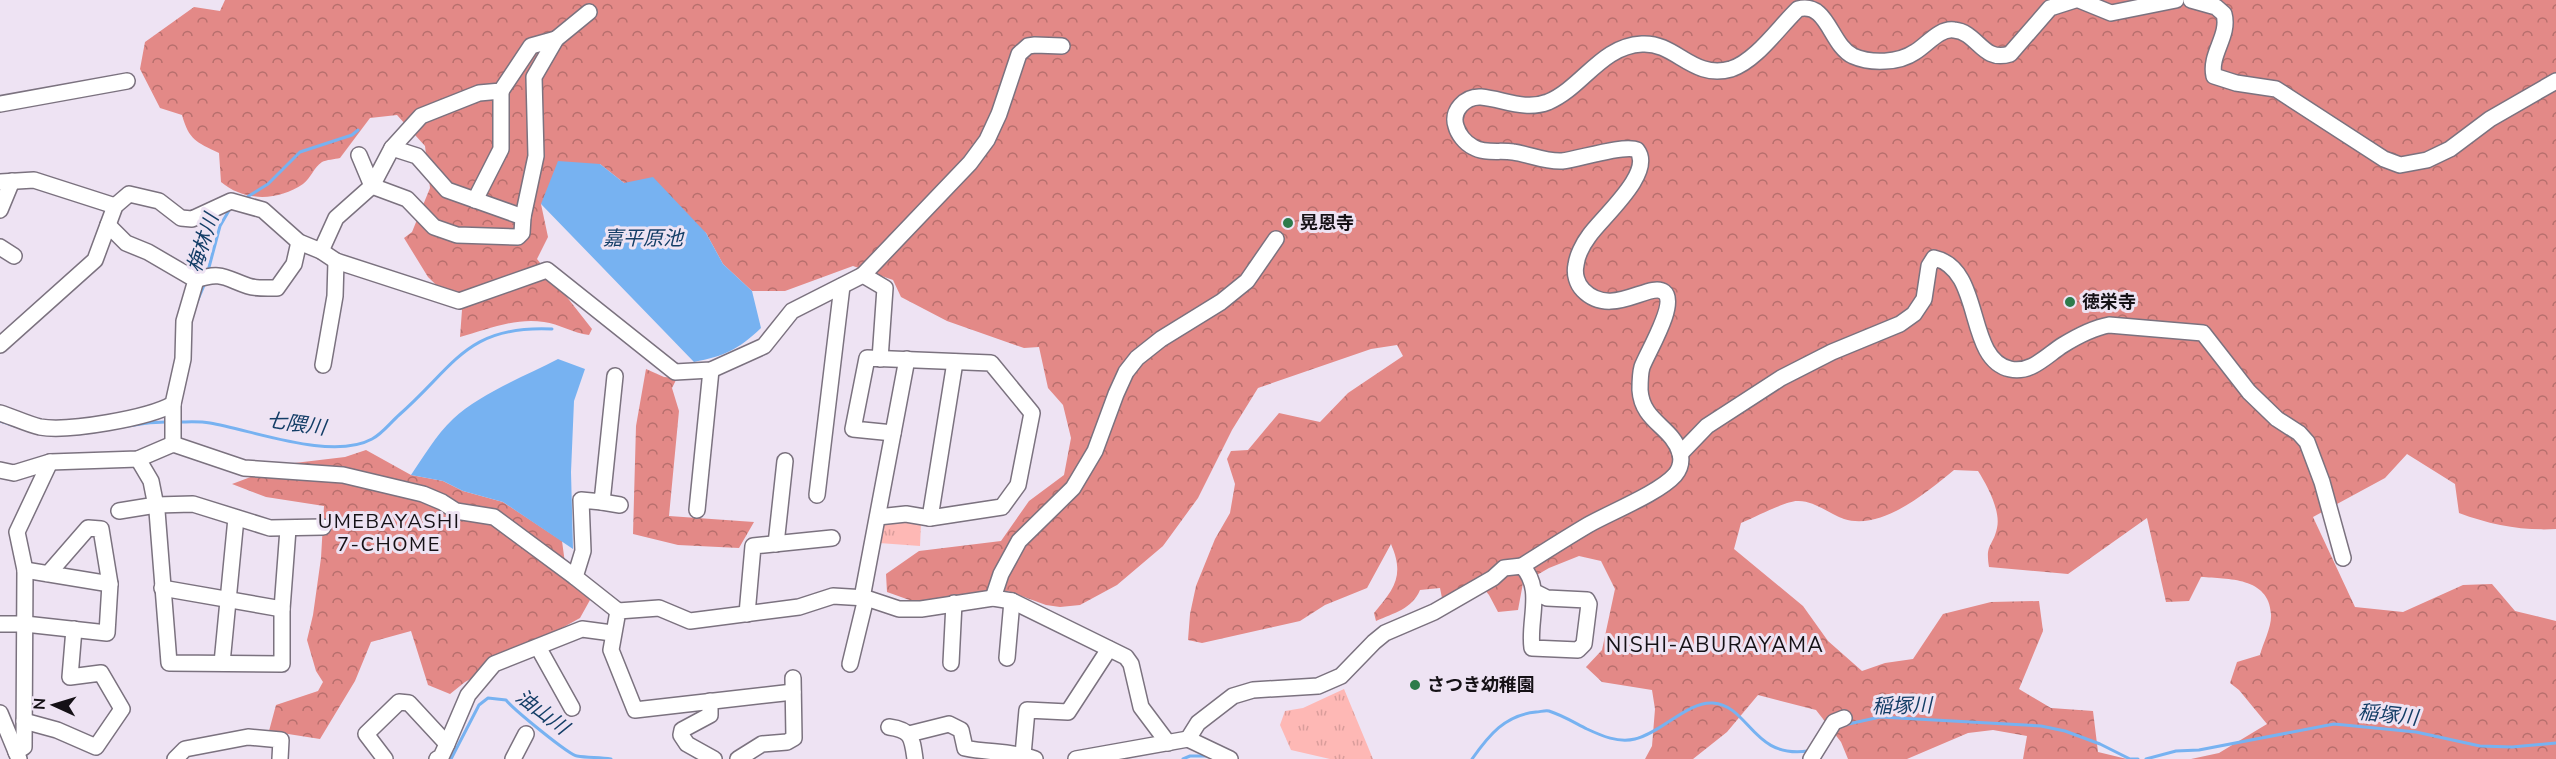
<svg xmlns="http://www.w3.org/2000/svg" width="2556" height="759" viewBox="0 0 2556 759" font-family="'Nunito Sans','Noto Sans JP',sans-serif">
<defs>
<pattern id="forest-crowns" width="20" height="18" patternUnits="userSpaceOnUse" patternTransform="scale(1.5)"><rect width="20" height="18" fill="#e38987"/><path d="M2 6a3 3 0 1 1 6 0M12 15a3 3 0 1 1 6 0" fill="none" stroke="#b76f6d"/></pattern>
<pattern id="park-tufts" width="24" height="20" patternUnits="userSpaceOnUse" patternTransform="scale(1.5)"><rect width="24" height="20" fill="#feb8b5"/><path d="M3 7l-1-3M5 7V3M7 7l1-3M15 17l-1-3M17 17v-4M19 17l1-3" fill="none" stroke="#d99d9b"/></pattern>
</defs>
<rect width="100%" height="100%" fill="#eee3f3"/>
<!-- forest -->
<g fill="url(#forest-crowns)">
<path d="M225 0H2556V529C2523 531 2491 525 2459 513L2455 484 2407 454 2385 478 2313 517 2355 607 2403 612 2463 585 2492 584 2515 611 2556 621V759H2191L2219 753 2267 724 2239 690 2230 683 2237 662 2260 655C2263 643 2272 627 2271 614 2269 577 2228 579 2201 577L2189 601 2166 602 2147 518 2068 574 1989 567C1985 543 1993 547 1997 528 2001 511 1987 485 1978 471L1954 470C1927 492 1882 531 1844 519 1829 514 1814 500 1797 501 1786 501 1753 518 1741 523L1734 549 1803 606 1828 641 1862 671 1885 663 1913 659 1943 614 1991 602 2039 601 2043 631 2019 689 2051 708 2093 711 2098 752 2127 759H2023L2027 736 1993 730 1968 733 1907 759H1848L1841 742 1816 710 1758 695 1727 732 1693 759H1645L1652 746 1655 709 1652 690 1602 682 1586 667 1602 650 1615 589 1601 561 1579 556 1549 568 1523 583 1518 610 1498 612 1489 595 1477 580 1442 598 1440 588 1420 590C1412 609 1394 613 1376 621L1374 613C1394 589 1405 576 1391 544L1367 588 1325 605 1300 621 1202 643 1188 640 1190 614 1196 586 1215 539 1230 513 1235 484 1227 459 1231 451 1248 450 1279 413 1320 422 1348 393 1403 356 1397 345 1371 349 1258 388 1232 430 1198 498 1163 546 1117 585 1080 605 1060 607 1046 605 1008 591 915 602 887 592 886 574 919 551 1001 541 1029 501 1064 475 1071 438 1063 405 1048 388 1039 347 1024 348 947 321 901 297 893 280 853 266 785 291H752L723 264 706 233 624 183 600 164 541 204 548 237 537 259 592 329 589 335C573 333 559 324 544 322 516 317 486 330 460 337L462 310 428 277 404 238 412 232 430 188 425 146 397 115 370 118 340 158C335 159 326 160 322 162 314 167 311 178 303 184 278 201 245 202 221 182L219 153C196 142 189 140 182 115L160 108 140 69 145 42 194 7 220 11Z"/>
<path d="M646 369 664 377 677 378 672 388 679 411 669 516 754 522 739 548 678 545 633 534 636 426Z"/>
<path d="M366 450 411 475 443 481 463 491 503 502 562 541 567 578 590 600 580 618 465 682 450 694 428 685 411 631 371 642 355 681 320 739 269 731 276 705 318 691 323 682 316 671 307 640 313 615 321 558 324 506 266 497 232 484 286 464 345 457Z"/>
</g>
<!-- park -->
<g fill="url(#park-tufts)">
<path d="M885 517 921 523 920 546 879 543Z"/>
<path d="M1344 689 1373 759H1330L1291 750 1280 725 1285 711 1303 708Z"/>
</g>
<!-- water -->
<g fill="#77b2f1">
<path d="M558 161 600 164 624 183 653 177 706 233 723 264 752 291 761 328C738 350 724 356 694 362L541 204Z"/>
<path d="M558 359 585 369 574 401 571 472 573 549 503 502 463 491 443 481 411 475C424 456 436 435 453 419 480 394 525 376 558 359Z"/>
</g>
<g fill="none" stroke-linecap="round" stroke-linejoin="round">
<!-- stream -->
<g stroke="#77b2f1" stroke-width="3">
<path d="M244 199 268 184 300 152 352 135 358 130"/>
<path d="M208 271 220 226 231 207"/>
<path d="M197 302 205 283"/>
<path d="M0 421 15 426"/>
<path d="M178 422C188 422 199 421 210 423 252 430 332 461 372 439 382 434 391 422 399 415 455 366 466 325 552 329"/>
<path d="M77 434C107 432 138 421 168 422"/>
<path d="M1844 725 1880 717 2041 726 2065 731 2100 744 2130 759H2138"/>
<path d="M451 759 479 705 488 698 506 700C513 709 569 755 577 756 588 758 600 757 611 759"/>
<path d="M1183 759 1190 756H1208"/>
<path d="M1472 759C1489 735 1505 715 1536 712 1540 712 1545 710 1549 711 1562 715 1575 723 1587 729 1602 736 1618 743 1635 739 1661 733 1688 701 1713 703 1750 706 1752 759 1808 751"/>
<path d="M2146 759 2176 751 2199 750 2334 724 2416 732 2480 746 2512 747 2556 743"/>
</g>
<!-- minor casing -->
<g stroke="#7b727f" stroke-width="18">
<g id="minor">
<path d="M2079 0 2111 13 2176 0"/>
<path d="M2191 0 2216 7 2224 14C2230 36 2209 54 2214 76L2236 83 2276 89 2384 159 2400 165 2427 160 2450 149 2490 119 2556 81"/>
<path d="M0 104 127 81"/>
<path d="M392 148 417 156 447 190 523 217"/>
<path d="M359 155 372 186 392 148 421 116 479 93 501 91 531 46 556 39"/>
<path d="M0 182 34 180 115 206"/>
<path d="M475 200 501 149V91"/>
<path d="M0 210 12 181"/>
<path d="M0 247 14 256"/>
<path d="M321 251 336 218 372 186 407 199 434 227 457 235 518 237 522 233 523 217 536 156 534 77 556 39 589 12"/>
<path d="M863 275 970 163 987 140 999 114 1019 54 1028 46 1035 45 1062 46"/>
<path d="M196 280C221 271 225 278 248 286 257 289 268 288 277 288L294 264 299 242"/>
<path d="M0 345 95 260 115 206 129 194 159 201 181 218 192 219 231 201 263 210 299 242 321 251 336 261 459 301 547 270 675 372 711 370 764 346 792 311 863 275 885 288 880 359"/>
<path d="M323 365 335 296 336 261"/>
<path d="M615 376 602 502 581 500 583 551 575 577 618 611"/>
<path d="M0 413C13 417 27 424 40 427 68 432 149 418 173 404L183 359 184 321 196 280 148 252 126 243 108 225"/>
<path d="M173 444V404"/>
<path d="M1680 454 1707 426 1781 378 1832 352 1900 324 1914 314 1924 299 1929 266 1934 258C1984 269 1965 359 2010 369 2031 374 2047 355 2063 345 2076 337 2093 328 2109 325L2203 333 2249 392 2277 419 2299 433 2307 442 2322 482 2343 558"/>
<path d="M138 459 151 481 157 511 169 663 282 664V609L288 529"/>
<path d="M0 470 14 473 50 462 138 459 173 444 244 468 343 475 423 494 442 502 456 511 494 517 575 577"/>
<path d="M817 495 842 286"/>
<path d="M602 502 620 505"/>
<path d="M697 510 711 370"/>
<path d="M119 511 156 505 193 504 270 528 323 527"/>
<path d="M878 517 906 514 930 518 1002 507 1018 485 1032 413 991 363 867 358 853 429 893 433"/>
<path d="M930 518 955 362"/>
<path d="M776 544 785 461"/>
<path d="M1522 566C1544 552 1566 538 1588 525 1611 512 1659 493 1675 475 1680 469 1682 461 1680 453 1672 426 1642 422 1640 390 1640 383 1640 374 1642 367 1647 353 1678 303 1664 292 1650 281 1611 319 1583 290 1577 284 1574 274 1576 265 1577 256 1583 244 1589 236 1601 218 1655 173 1637 150 1625 144 1579 159 1562 161 1545 162 1529 154 1513 152 1500 150 1484 154 1473 147 1465 143 1458 134 1456 126 1451 111 1465 96 1481 97 1503 99 1525 111 1548 102 1583 87 1601 46 1642 44 1676 42 1692 80 1731 69 1756 61 1779 27 1798 9 1828 1 1830 45 1853 56 1871 64 1899 63 1915 52 1927 45 1939 28 1954 30 1978 32 1982 63 2010 54L2050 8 2075 0"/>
<path d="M25 570 110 584 101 529 88 528 48 574"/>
<path d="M162 588 282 609"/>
<path d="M862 598 907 359"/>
<path d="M993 598 1001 574 1019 541 1073 488 1095 451 1116 394 1126 372 1137 358 1161 339 1221 302 1247 281 1276 239"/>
<path d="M747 614 753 546 832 538"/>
<path d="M0 624H25L107 633 110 584"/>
<path d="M538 647 572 708"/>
<path d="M1007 658 1012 601"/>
<path d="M222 663 236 518"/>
<path d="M951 663 954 603"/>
<path d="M850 664 866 598"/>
<path d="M793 692 635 710 611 650 618 611 659 608 690 621 799 607 833 596 866 598 899 609H921L993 598 1012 601 1126 657 1131 664 1141 707 1168 743"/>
<path d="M710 701V715L682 730 681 735 687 744 714 759"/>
<path d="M0 713 19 759"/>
<path d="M24 721 57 730 96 747 122 709 101 673 70 677 74 629"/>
<path d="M889 727C912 730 912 738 915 759"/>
<path d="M909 734 949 724 961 730 965 748C988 753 1013 751 1035 759"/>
<path d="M1188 739 1198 723 1233 696 1253 690 1318 686 1341 676 1374 642 1385 633 1434 612 1493 578 1504 568 1522 566C1544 589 1528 620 1532 648L1578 650 1584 644 1589 604 1587 600 1547 598 1535 592"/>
<path d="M16 752 24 747 25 570 17 532 50 462"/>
<path d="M1023 755 1027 710 1068 712 1109 649"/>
<path d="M175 759 185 749 248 737 281 740 280 759"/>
<path d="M385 759 366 734 399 702 409 703 447 744"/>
<path d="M437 759 441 757 447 744 468 695 494 664 582 629 612 633"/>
<path d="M513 759 526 734"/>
<path d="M738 759 762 744 787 742 794 738 793 678"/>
<path d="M1076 759 1188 739 1230 759"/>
<path d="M1811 759 1834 722 1844 718"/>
</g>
</g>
<!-- minor -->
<use href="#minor" stroke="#fff" stroke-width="15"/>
</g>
<!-- markers -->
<g fill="#2d7b4b" stroke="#eee3f3" stroke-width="2">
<circle cx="1288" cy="223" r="6"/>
<circle cx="2070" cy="302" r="6"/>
<circle cx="1415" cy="685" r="6"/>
</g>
<g text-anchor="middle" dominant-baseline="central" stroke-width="6" stroke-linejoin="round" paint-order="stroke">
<!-- poi labels -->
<g font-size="18" font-weight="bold" fill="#151116" stroke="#eee3f3" text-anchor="start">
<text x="1300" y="223">晃恩寺</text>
<text x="2082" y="302">徳栄寺</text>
<text x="1427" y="685">さつき幼稚園</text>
</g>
<!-- water labels -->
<g font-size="20" font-style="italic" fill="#143e67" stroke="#eee3f3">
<text x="643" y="238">嘉平原池</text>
<text transform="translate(203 243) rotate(-72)">梅林川</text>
<text transform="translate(296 424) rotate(8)">七隈川</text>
<text transform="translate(1902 706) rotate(-1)">稲塚川</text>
<text transform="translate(542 712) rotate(37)">油山川</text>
<text transform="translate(2388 715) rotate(6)">稲塚川</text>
</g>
<!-- neighbourhood labels -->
<g font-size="20" letter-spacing="1.5" fill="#151116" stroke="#eee3f3">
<text x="389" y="521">UMEBAYASHI<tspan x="389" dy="23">7-CHOME</tspan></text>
</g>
<!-- quarter labels -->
<g font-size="21" letter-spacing="1.5" fill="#151116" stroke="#eee3f3">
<text x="1715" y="645">NISHI-ABURAYAMA</text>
</g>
</g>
<!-- north arrow -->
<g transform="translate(54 705) rotate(274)" stroke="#eee3f3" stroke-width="4.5" paint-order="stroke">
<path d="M0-4.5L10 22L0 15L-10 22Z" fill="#151116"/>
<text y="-9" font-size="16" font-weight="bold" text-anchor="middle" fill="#151116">N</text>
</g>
</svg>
